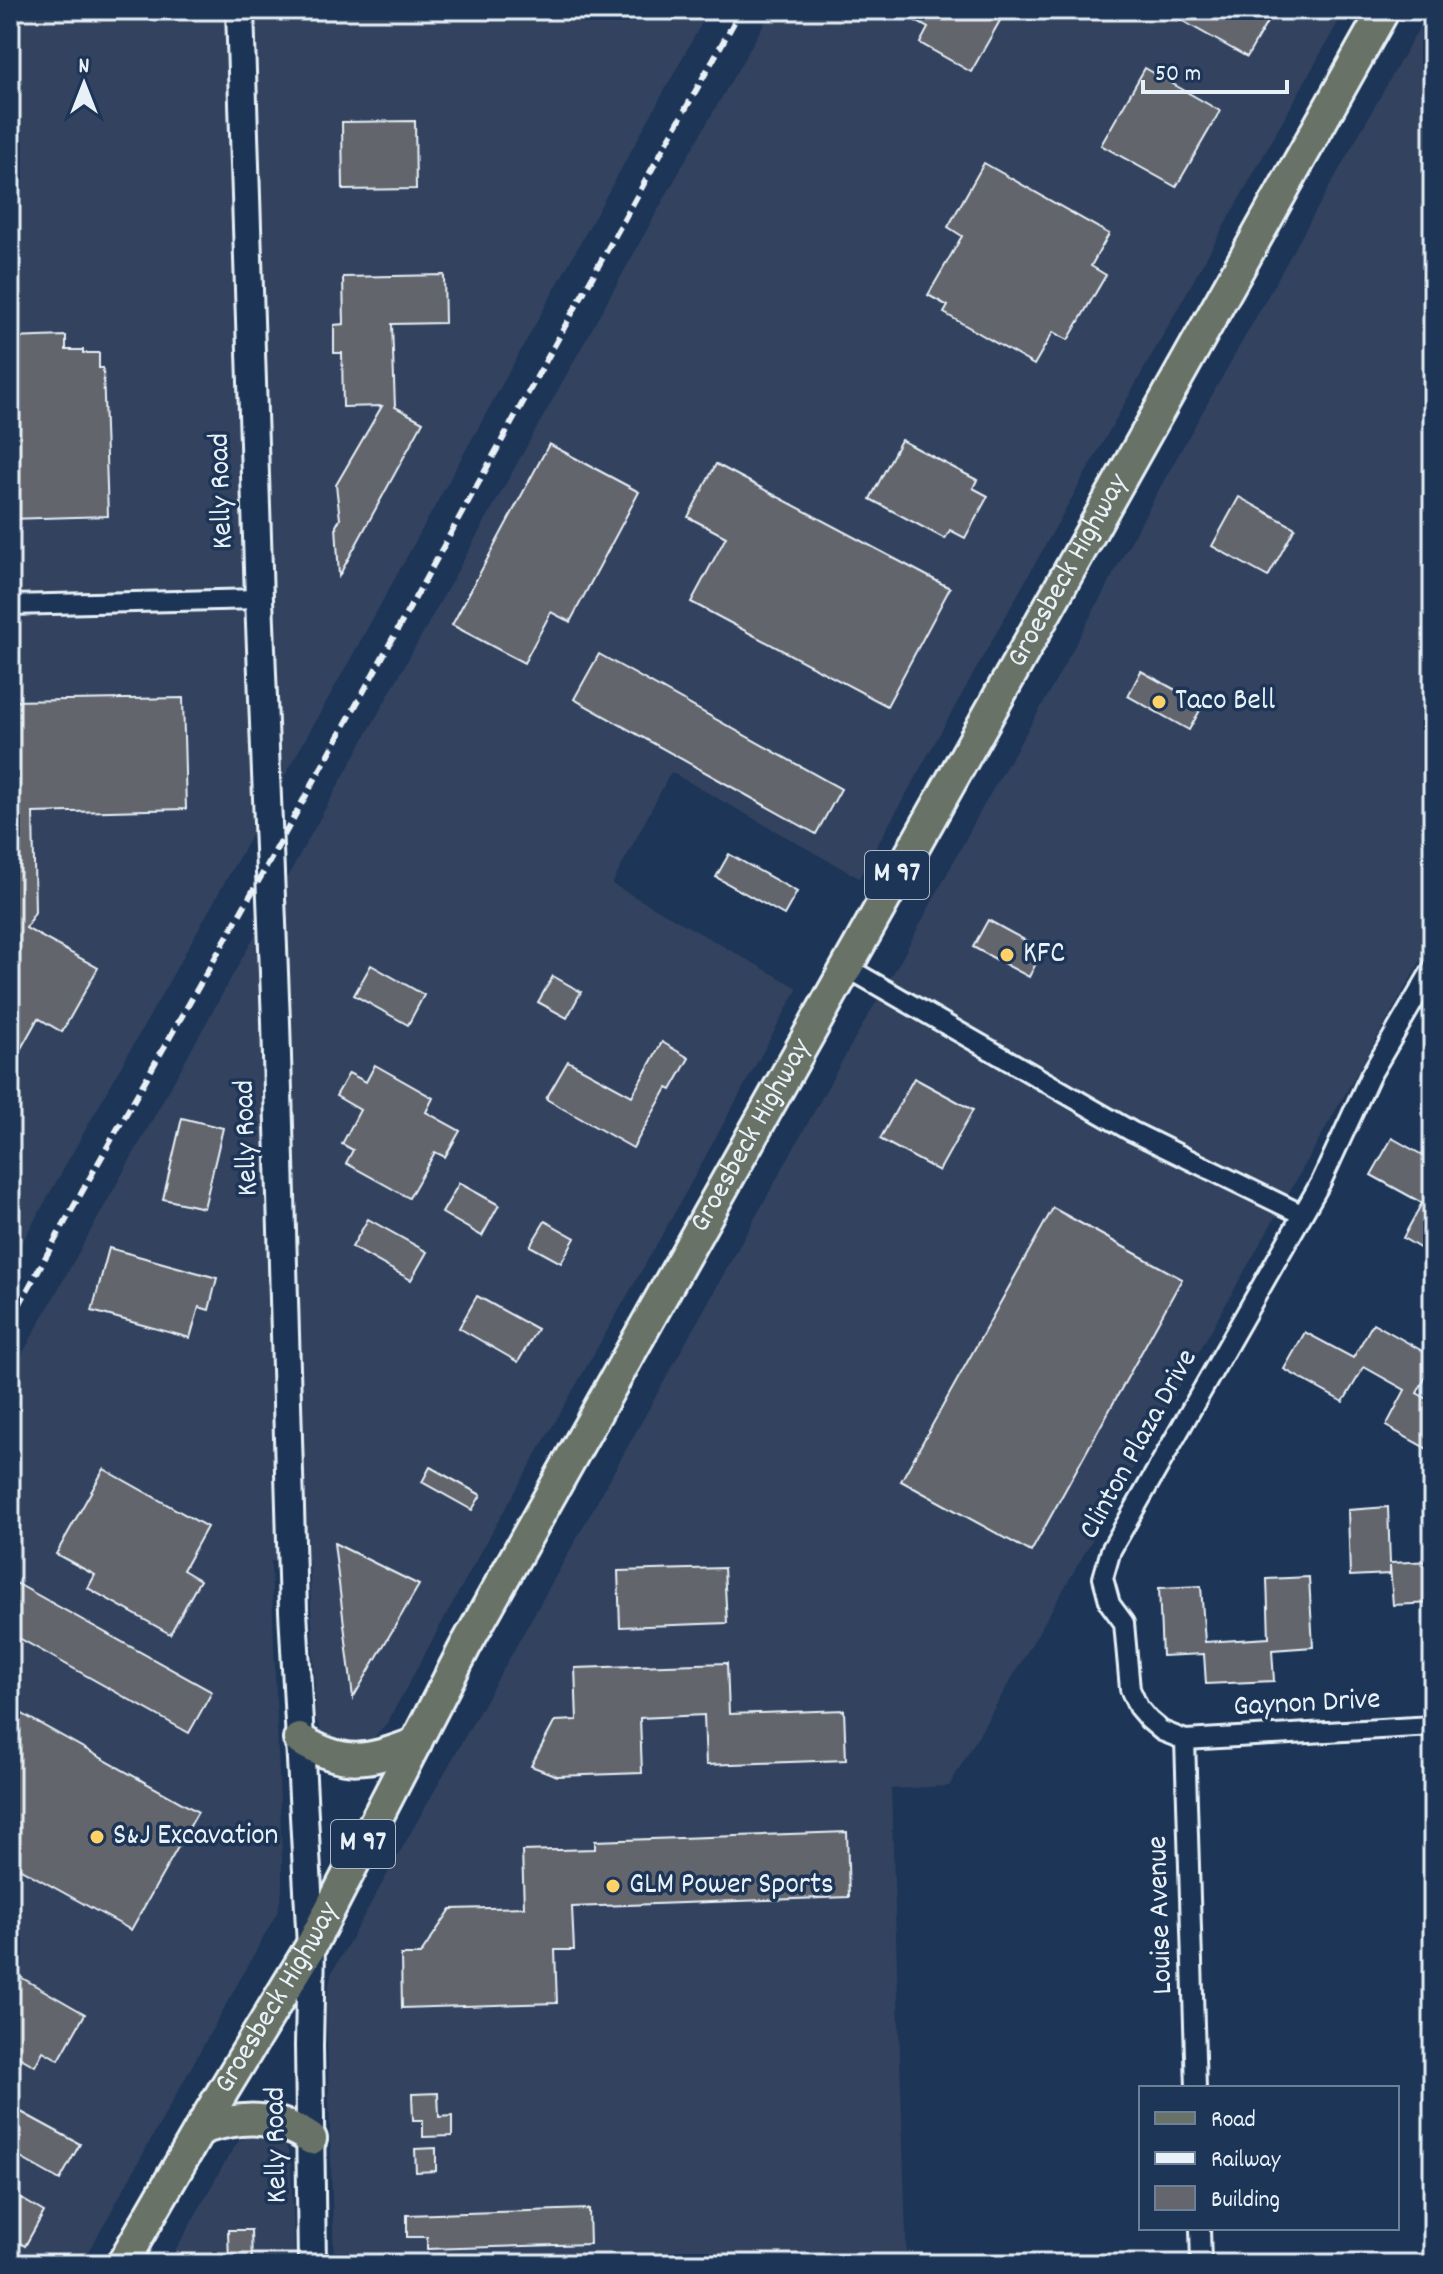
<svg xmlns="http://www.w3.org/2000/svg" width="1443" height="2274" viewBox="0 0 1443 2274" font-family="Dekko,sans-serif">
<rect width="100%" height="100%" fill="#1d3557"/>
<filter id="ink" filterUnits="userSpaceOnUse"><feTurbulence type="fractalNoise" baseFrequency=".0125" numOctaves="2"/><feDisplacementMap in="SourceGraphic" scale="16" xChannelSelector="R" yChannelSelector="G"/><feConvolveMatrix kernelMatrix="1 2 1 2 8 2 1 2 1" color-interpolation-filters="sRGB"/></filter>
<g filter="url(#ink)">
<!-- built -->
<g fill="#32435e">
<path d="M10 10H709L351 658 10 1264Z"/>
<path d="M772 10H1345L859 878 671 772 612 884 798 988 670 1221 484 1546 387 1723 376 1736 362 1745 334 1743 322 1733 316 1719 309 1560 271 1561 282 1858V1892L278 1911 82 2264H10V1376L689 154Z"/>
<path d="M1429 10H1433V939L1083 1556 949 1786 891 1789 907 2264H334L326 2003 331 1974 563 1563 855 1038 902 958 987 799 1047 697 1163 482Z"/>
<path d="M259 2133 274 2136 283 2142 287 2148 291 2161 295 2264H168L229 2155 238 2142 246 2136Z"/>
</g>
<!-- building -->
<g fill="#64656d" stroke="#e8f1f8" stroke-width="2">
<path d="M896 10H1006L971 72 920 43 928 28Z"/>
<path d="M1163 10H1274L1247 57Z"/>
<path d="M1145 68 1220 111 1176 187 1101 145Z"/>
<path d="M415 121 416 189 343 190 342 122Z"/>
<path d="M984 163 1109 234 1091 266 1106 275 1068 340 1053 332 1034 365 944 313 948 306 928 295 962 236 948 227Z"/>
<path d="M444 275 445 323 392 324 395 407 423 422 339 576 336 526 340 519 336 485 382 406 343 407 342 353H334V325L344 324 343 277Z"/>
<path d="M66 336V350H83V353H99V368H103L108 516 10 519V338Z"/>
<path d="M901 440 977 480 973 488 988 496 965 538 950 530 945 539 870 499Z"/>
<path d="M549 444 639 492 570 622 551 612 524 663 452 625Z"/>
<path d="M716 464 950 588 887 706 691 602 726 537 688 517Z"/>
<path d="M1239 497 1295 528 1268 577 1212 546Z"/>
<path d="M599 654 841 789 816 834 574 699Z"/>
<path d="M1141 671 1203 705 1189 730 1128 696Z"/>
<path d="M183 698 186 809 33 813 35 912 26 928 98 968 62 1032 38 1018 10 1068V701Z"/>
<path d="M729 854 797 892 784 915 716 877Z"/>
<path d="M988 920 1043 950 1029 977 973 947Z"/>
<path d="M371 965 424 995 408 1025 354 995Z"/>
<path d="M553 976 581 992 567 1018 538 1002Z"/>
<path d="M662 1042 689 1058 671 1090 667 1088 633 1148 546 1099 568 1061 632 1096Z"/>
<path d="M375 1065 433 1098 426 1112 460 1131 445 1157 435 1152 409 1198 346 1163 353 1150 342 1144 360 1110 336 1096 349 1073 366 1082Z"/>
<path d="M914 1078 973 1110 939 1171 880 1139Z"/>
<path d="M182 1118 223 1128 204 1208 163 1199Z"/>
<path d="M1392 1138 1433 1161V1256L1403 1238 1422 1203 1371 1175Z"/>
<path d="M459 1183 499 1205 482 1236 442 1213Z"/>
<path d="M1053 1208 1182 1279 1031 1552 901 1481Z"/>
<path d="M368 1219 427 1252 411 1280 352 1247Z"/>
<path d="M545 1221 575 1238 561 1263 530 1246Z"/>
<path d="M109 1248 217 1278 209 1310 199 1307 190 1338 92 1311Z"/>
<path d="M477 1296 537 1329 518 1362 459 1328Z"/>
<path d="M1373 1323 1433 1357V1364L1417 1393 1433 1402V1452L1386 1426 1405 1390 1364 1367 1343 1402 1284 1369 1305 1332 1353 1358Z"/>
<path d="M430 1467 481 1495 472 1510 422 1482Z"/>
<path d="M104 1469 207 1527 183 1570 200 1580 170 1634 88 1588 95 1575 56 1554Z"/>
<path d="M1388 1507 1390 1563 1433 1561V1603L1393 1605 1390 1566V1574L1350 1576 1348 1510Z"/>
<path d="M334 1543 419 1585 353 1698Z"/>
<path d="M724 1568 727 1623 620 1627 618 1571Z"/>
<path d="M1309 1577 1313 1647 1272 1650 1274 1681 1206 1684 1204 1654 1162 1656 1159 1588 1201 1586 1205 1642 1269 1638 1267 1579Z"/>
<path d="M16 1583 212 1692 189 1733 10 1633V1592Z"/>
<path d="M727 1663 729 1714 844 1710 846 1760 706 1765 704 1715 640 1718 642 1773 557 1776 531 1766 555 1721 577 1720 575 1668Z"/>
<path d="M10 1707 198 1812 131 1930 10 1863Z"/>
<path d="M847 1832 849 1897 572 1907 574 1950H555L557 2003 402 2008 401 1955H420L451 1909 524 1907 522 1851 595 1849V1841Z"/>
<path d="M10 1971 85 2014 59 2060 43 2051 35 2066 10 2052Z"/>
<path d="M438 2093 439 2117 452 2116V2136L423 2137V2120H413L412 2094Z"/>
<path d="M10 2106 80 2144 60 2180 10 2152Z"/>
<path d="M436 2148V2171L416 2172 415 2149Z"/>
<path d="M10 2192 44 2212 25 2246 10 2237Z"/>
<path d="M589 2209 590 2244 427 2249V2237H407V2215Z"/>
<path d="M228 2230H251L252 2264H229Z"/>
</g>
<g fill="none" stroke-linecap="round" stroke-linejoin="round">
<!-- street casing -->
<g stroke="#e8f1f8" stroke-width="24">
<g id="street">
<path d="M10 605 259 599"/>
<path d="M846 967 1131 1131 1301 1214"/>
<path d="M1433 968 1370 1076 1321 1182 1111 1550 1103 1578 1110 1604 1124 1623 1130 1689 1138 1707 1149 1720 1162 1731 1185 1740 1433 1726"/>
<path d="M1185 1740 1196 2088"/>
<path d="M1200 2228 1201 2264"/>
</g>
</g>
<!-- secondary casing -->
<g stroke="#e8f1f8" stroke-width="32">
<path id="secondary" d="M240 10 259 599 276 1022 293 1611 311 1946 309 2046 312 2264"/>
</g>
<!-- primary casing -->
<g stroke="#e8f1f8" stroke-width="36">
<g id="primary">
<path d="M299 1739C344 1767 368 1762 416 1743"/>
<path d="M200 2129C241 2116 275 2114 311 2139"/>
<path id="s1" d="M122 2264 200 2129 311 1946 465 1647 1384 10"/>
</g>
</g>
<!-- street -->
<use href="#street" stroke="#1d3557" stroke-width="18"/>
<!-- secondary -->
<use href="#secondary" stroke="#1d3557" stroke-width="26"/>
<!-- primary -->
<use href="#primary" stroke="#697266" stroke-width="30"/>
<!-- rail -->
<path stroke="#e8f1f8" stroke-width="6" stroke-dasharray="12 6" stroke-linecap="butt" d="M10 1322C95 1165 186 1011 273 855 429 574 583 291 741 10"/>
</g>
</g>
<!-- markers -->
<g fill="#ffd166" stroke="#1d3557" stroke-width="3">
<circle cx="1159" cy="702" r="8"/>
<circle cx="1007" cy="955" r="8"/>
<circle cx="97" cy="1837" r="8"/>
<circle cx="613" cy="1886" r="8"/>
</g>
<g text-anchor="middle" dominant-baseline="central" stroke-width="7" stroke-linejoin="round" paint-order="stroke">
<!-- shield labels -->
<g fill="#1d3557" stroke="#abb9c8" stroke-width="2">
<rect x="865" y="851" width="64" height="48" rx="6"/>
<rect x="331" y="1820" width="64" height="48" rx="6"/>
</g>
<g font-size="28" font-weight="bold" fill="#e8f1f8">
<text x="897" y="875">M 97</text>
<text x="363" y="1844">M 97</text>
</g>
<!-- street labels -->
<g font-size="30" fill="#e8f1f8" stroke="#1d3557">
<text transform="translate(223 491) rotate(-92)">Kelly Road</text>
<text stroke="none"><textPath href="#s1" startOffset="1940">Groesbeck Highway</textPath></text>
<text stroke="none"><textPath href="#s1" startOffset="1292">Groesbeck Highway</textPath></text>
<text transform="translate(248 1138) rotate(-92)">Kelly Road</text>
<text transform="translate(1140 1445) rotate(-61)">Clinton Plaza Drive</text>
<text transform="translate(1307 1705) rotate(-3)">Gaynon Drive</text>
<text transform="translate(1162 1915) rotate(-92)">Louise Avenue</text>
<text stroke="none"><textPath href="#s1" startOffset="308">Groesbeck Highway</textPath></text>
<text transform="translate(278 2145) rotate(-91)">Kelly Road</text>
</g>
<!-- poi labels -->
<g font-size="30" fill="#e8f1f8" stroke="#1d3557" text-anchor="start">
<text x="1175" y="702">Taco Bell</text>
<text x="1023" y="955">KFC</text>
<text x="113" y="1837">S&amp;J Excavation</text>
<text x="629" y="1886">GLM Power Sports</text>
</g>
</g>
<!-- margin -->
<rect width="1443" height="2274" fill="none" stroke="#1d3557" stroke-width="40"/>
<rect x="20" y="20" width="1403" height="2234" fill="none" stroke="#e8f1f8" stroke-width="3" filter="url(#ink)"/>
<!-- legend -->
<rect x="1139" y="2086" width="260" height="144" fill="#1d3557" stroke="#6e8097" stroke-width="2"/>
<rect x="1155" y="2112" width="40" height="12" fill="#697266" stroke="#6e8097" stroke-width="2"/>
<text x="1211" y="2126" font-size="24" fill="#e8f1f8">Road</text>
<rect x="1155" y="2152" width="40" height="12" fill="#e8f1f8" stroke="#6e8097" stroke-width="2"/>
<text x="1211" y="2166" font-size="24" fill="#e8f1f8">Railway</text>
<rect x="1155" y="2186" width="40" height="24" fill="#64656d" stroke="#6e8097" stroke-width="2"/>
<text x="1211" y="2206" font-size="24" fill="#e8f1f8">Building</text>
<!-- north arrow -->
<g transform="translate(84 84)" stroke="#1d3557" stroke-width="6" paint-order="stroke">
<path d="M0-6L14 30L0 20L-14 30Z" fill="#e8f1f8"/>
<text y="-12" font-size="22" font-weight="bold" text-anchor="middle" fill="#e8f1f8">N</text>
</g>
<!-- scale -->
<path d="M1143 80v12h144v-12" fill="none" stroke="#e8f1f8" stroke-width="4"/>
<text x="1155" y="80" font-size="24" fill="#e8f1f8" stroke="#1d3557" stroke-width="6" paint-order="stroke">50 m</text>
</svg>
